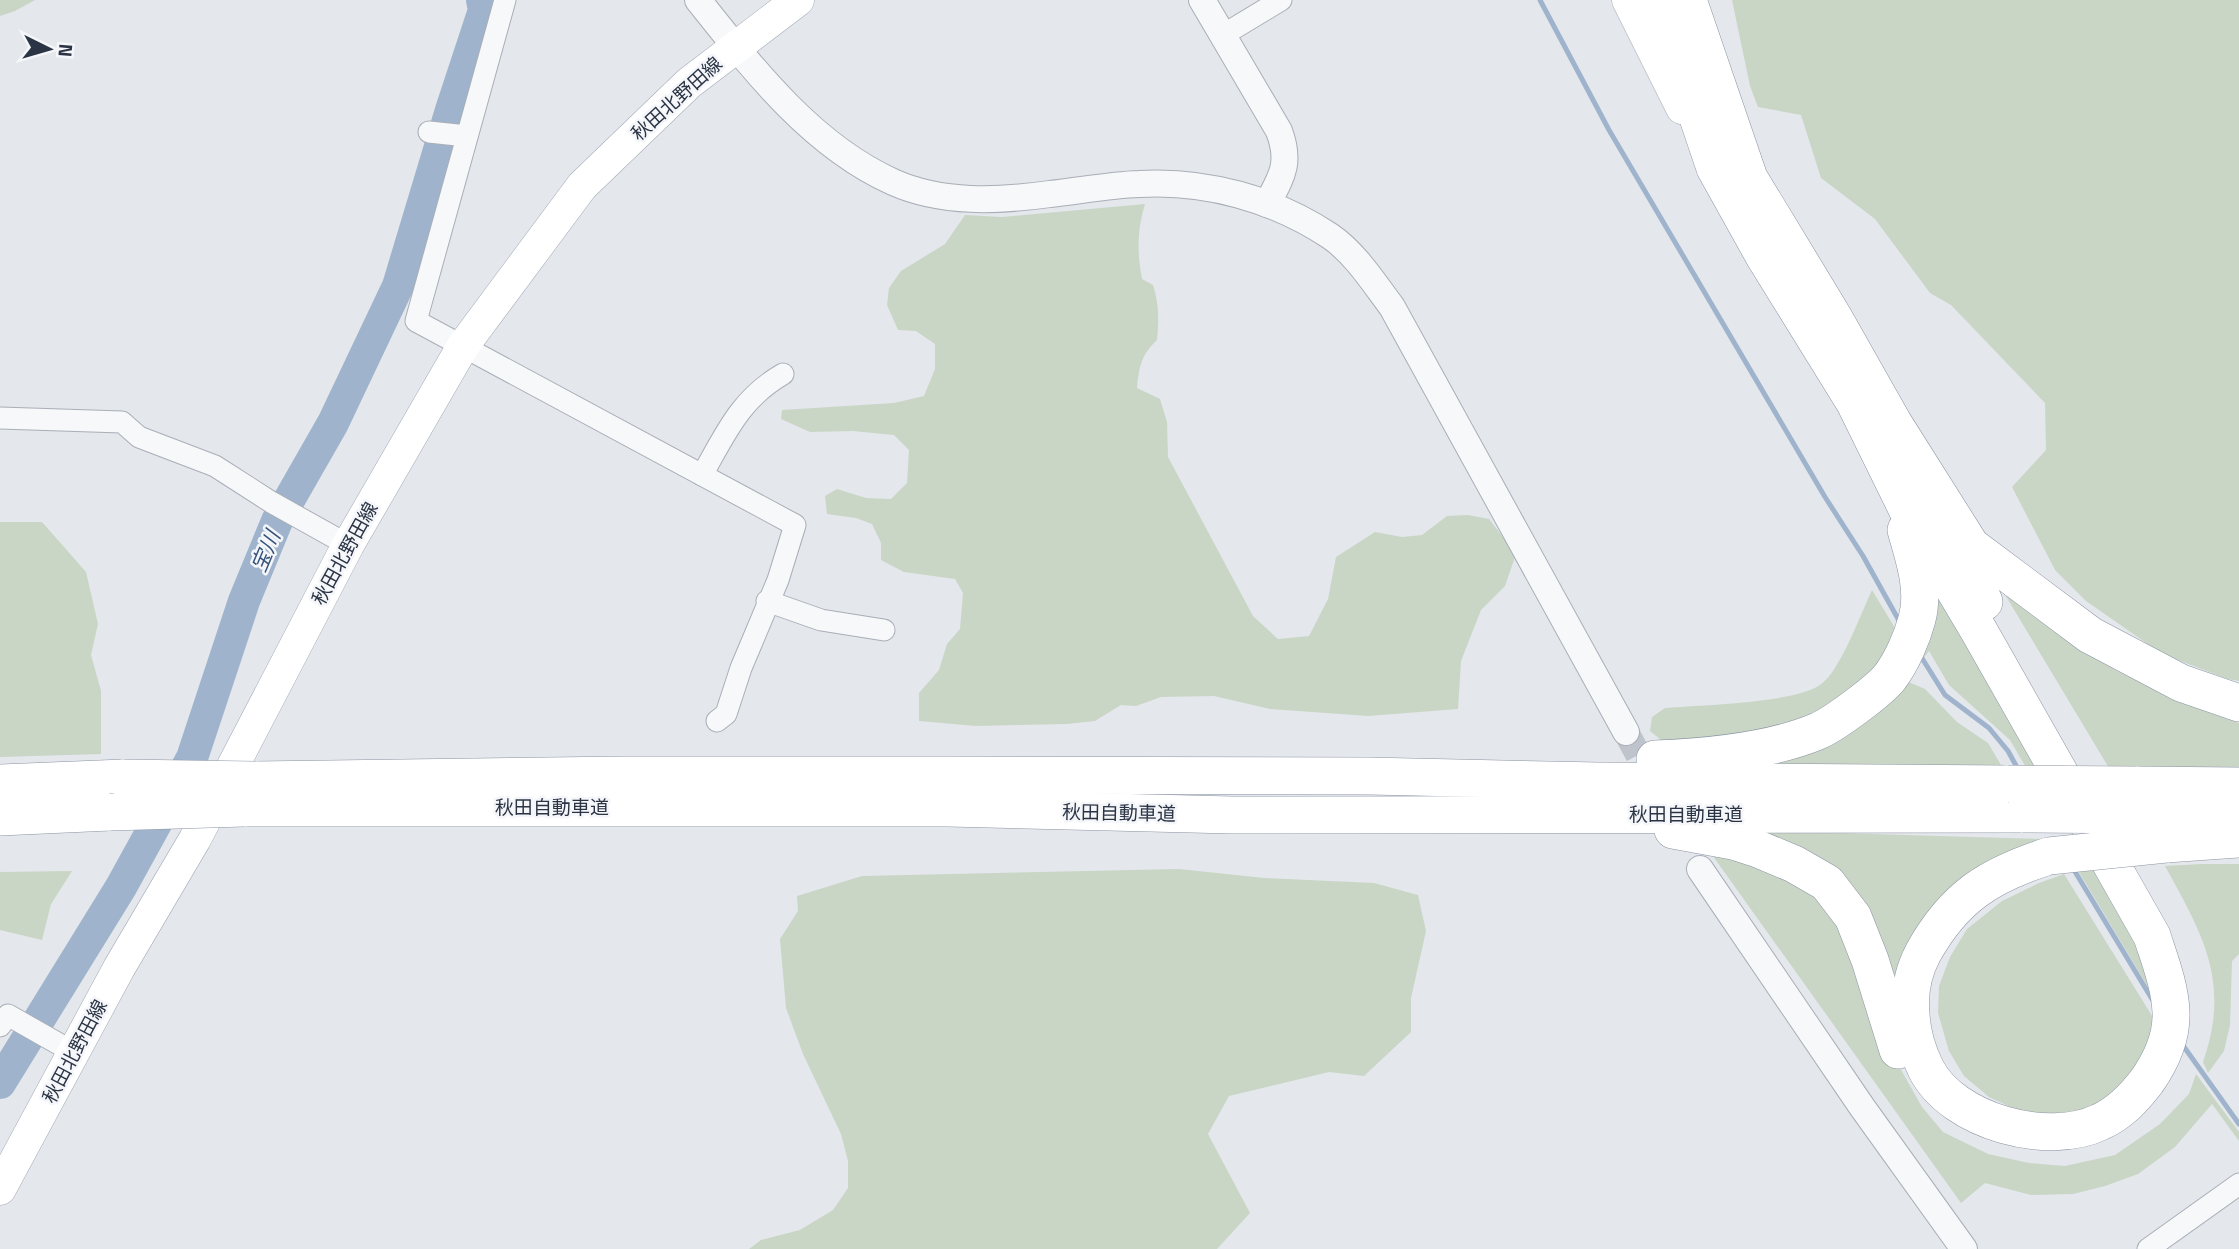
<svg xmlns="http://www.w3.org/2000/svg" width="2239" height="1249" viewBox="0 0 2239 1249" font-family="'Titillium Web','Noto Sans JP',sans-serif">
<rect width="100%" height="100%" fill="#e4e7ec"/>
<!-- green -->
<g fill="#c9d6c5">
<path d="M0 0H35L15 11 0 16Z"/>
<path d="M1732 0H2239V681L2228 679 2162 654 2086 601 2055 570 2012 487 2046 450 2045 403 1951 305 1930 293 1875 219 1821 178 1801 115 1758 107 1750 86Z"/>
<path d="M1145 204C1137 231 1137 252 1142 279L1153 285C1159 304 1159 320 1157 340 1141 355 1139 367 1137 388L1160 399 1167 422 1168 457 1253 616 1278 639 1309 636 1328 599 1336 557 1375 532 1402 537 1422 535 1447 516 1468 515 1489 519 1516 554 1505 586 1481 610 1461 661 1458 709 1368 716 1270 709 1214 696 1161 697 1136 706 1121 705 1095 721 1067 724 976 726 919 721V693L939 670 947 644 960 629 963 593 955 579 904 572 881 560V543L872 524 856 518 827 514 825 496 837 489 866 498 891 499 907 483 909 450 894 435 853 431 810 432 781 419 782 410 894 403 924 396 935 369V344L916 331 898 330 887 305 889 288 901 271 945 244 965 215 1002 217Z"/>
<path d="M0 522H42L86 572 98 624 91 655 101 691V754L0 757Z"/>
<path d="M1932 565 2050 772 2028 771 2010 740 1949 685 1929 651 1906 681 1925 689 1957 722 1988 743 2004 770 1680 766 1849 724Z"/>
<path d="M1998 583 2115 670 2184 702 2239 723V770L2109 768Z"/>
<path d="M1872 590 1898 633 1886 658 1833 709 1744 737 1661 740 1650 731 1652 717 1665 708C1699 705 1795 703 1820 685 1840 672 1861 613 1872 590Z"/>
<path d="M1771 831 2044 839 1960 891 1908 1026 1872 937 1769 840Z"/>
<path d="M1710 852 1740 856 1808 891 1833 915 1891 1052 1922 1107 1943 1132 1988 1154 2029 1163 2065 1166 2115 1155 2160 1124 2189 1094 2196 1074 2239 1132V1141L2212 1104 2175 1147 2138 1174 2105 1186 2073 1194 2031 1195 1985 1183 1961 1203Z"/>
<path d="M2202 864H2239V954L2232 961 2230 1025 2224 1051 2208 1073 2203 1062C2231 982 2203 935 2165 866Z"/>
<path d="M2109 867 2163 1012 2079 872Z"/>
<path d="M1179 869 1264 878 1374 883 1418 895 1426 931 1411 998V1032L1364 1076 1329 1072 1229 1096 1208 1134 1250 1213 1217 1249H749L761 1240 800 1230 833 1210 848 1188V1161L841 1134 803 1054 786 1008 780 939 798 911 797 896 862 876Z"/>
<path d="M72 871 51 904 42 940 0 930V872Z"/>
<path d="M2064 874 2159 1027 2123 1091 2081 1112 2049 1115 2021 1112 1989 1097 1964 1076 1949 1051 1938 1013 1939 986 1950 957 1967 929 2002 901 2039 883Z"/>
</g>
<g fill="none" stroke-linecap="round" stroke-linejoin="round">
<!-- stream -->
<g stroke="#9fb4cc" stroke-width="5">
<path d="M1540 0 1609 130 1825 497 1863 556 1902 626"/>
<path d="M1920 655 1945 695 1989 728 2008 751 2019 771"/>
<path d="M2071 865 2155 1004"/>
<path d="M2182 1044 2239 1124"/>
</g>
<!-- river -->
<path stroke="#9fb4cc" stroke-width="32" d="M0 1083 121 887 192 758 244 601 277 521 333 423 398 286 451 110 484 10 482 0"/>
<!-- tertiary-tunnel -->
<path stroke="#bfc3cb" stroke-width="26" stroke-dasharray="26 13" stroke-linecap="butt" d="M1626 732 1655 786"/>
<!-- minor casing -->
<g stroke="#a9aeb7" stroke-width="23">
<g id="minor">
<path d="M505 0 416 321 795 525 778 580 741 668 726 714 717 721"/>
<path d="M1223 35 1281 0"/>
<path d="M429 132 467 136"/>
<path d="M0 418 122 422 139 437 215 466 271 502 348 545"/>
<path d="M702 475C726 433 740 399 783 374"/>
<path d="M767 601 821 620 884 630"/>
<path d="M0 1026 8 1015 73 1052"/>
<path d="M2148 1249 2239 1184"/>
</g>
</g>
<!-- tertiary casing -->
<g stroke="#a9aeb7" stroke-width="28">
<g id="tertiary">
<path d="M698 0C753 69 811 145 893 182 942 204 999 201 1050 194 1079 191 1109 185 1139 184 1206 180 1274 199 1330 236 1355 253 1374 283 1392 307L1626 732"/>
<path d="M1202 0 1279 131C1291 163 1282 176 1267 204"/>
<path d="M1700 869 1862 1107 1964 1249"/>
</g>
</g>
<!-- primary casing -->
<g stroke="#a3abb8" stroke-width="33">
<g id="primary">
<path d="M1628 0 1682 108"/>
<path d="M0 1189 119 968 195 839 348 545 463 346 582 186 689 83 798 0"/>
</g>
</g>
<!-- motorway casing -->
<g stroke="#8b94a3" stroke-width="38">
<g id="motorway">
<path d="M1663 0 1670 35 1715 168 1764 256 1855 403 1910 515 1979 631 2152 936C2160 961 2170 986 2171 1012 2172 1037 2161 1061 2147 1081 2134 1098 2120 1113 2100 1122 2048 1147 1953 1122 1926 1069 1917 1051 1912 1034 1911 1014 1909 993 1913 972 1923 953 1954 897 1989 875 2049 856"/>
<path d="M1688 0 1749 178 1834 318 1894 424 1971 546 2090 635 2181 683 2239 703"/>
<path d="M1942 503 1984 602"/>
<path d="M1655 759C1706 757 1771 751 1818 731 1834 724 1879 691 1890 677 1902 661 1912 638 1917 619 1925 590 1914 558 1906 530"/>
<path d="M256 780 624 775H948L1369 776 1598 781 2008 784"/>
<path d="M0 783 124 778"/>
<path d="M2136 785 2239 786"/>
<path d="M244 808H948L1232 815 2023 814"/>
<path d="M2149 815 2239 816"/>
<path d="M0 817 110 812"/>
<path d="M1673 830 1733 841 1758 849 1794 864 1827 883 1853 917 1870 960 1898 1050"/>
<path d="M2166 844 2239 839"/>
</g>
</g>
<!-- minor -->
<use href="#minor" stroke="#f7f8fa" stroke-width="21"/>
<!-- tertiary -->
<use href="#tertiary" stroke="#f7f8fa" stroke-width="26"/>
<!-- primary -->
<use href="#primary" stroke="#fff" stroke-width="32"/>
<!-- motorway -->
<use href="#motorway" stroke="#fff" stroke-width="37"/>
<!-- motorway-bridge casing -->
<g stroke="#8b94a3" stroke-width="38" stroke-linecap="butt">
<g id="motorway-bridge">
<path d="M124 778 256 780"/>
<path d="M2008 784 2136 785"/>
<path d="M110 812 244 808"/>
<path d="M2023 814 2149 815"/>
<path d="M2049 856 2166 844"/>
</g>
</g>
<!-- motorway-bridge -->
<use href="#motorway-bridge" stroke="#fff" stroke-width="37"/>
</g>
<g text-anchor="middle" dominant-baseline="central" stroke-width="5" stroke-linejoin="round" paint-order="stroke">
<!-- street labels -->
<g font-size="19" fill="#2b3445" stroke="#f4f6f9">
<text transform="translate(676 98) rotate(-42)">秋田北野田線</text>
<text transform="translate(344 553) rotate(-61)">秋田北野田線</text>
<text x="552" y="806">秋田自動車道</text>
<text transform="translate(1119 812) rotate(1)">秋田自動車道</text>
<text x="1686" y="813">秋田自動車道</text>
<text transform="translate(74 1051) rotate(-62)">秋田北野田線</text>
</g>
<!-- water labels -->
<g font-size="21" font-style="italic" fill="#34527a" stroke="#f4f6f9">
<text transform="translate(265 551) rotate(-67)">宝川</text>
</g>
</g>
<!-- north arrow -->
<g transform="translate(49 49) rotate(95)" stroke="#f4f6f9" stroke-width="5" paint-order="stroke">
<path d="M0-5L12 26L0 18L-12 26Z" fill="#2b3445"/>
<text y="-10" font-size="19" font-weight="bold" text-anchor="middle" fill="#2b3445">N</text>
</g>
</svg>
